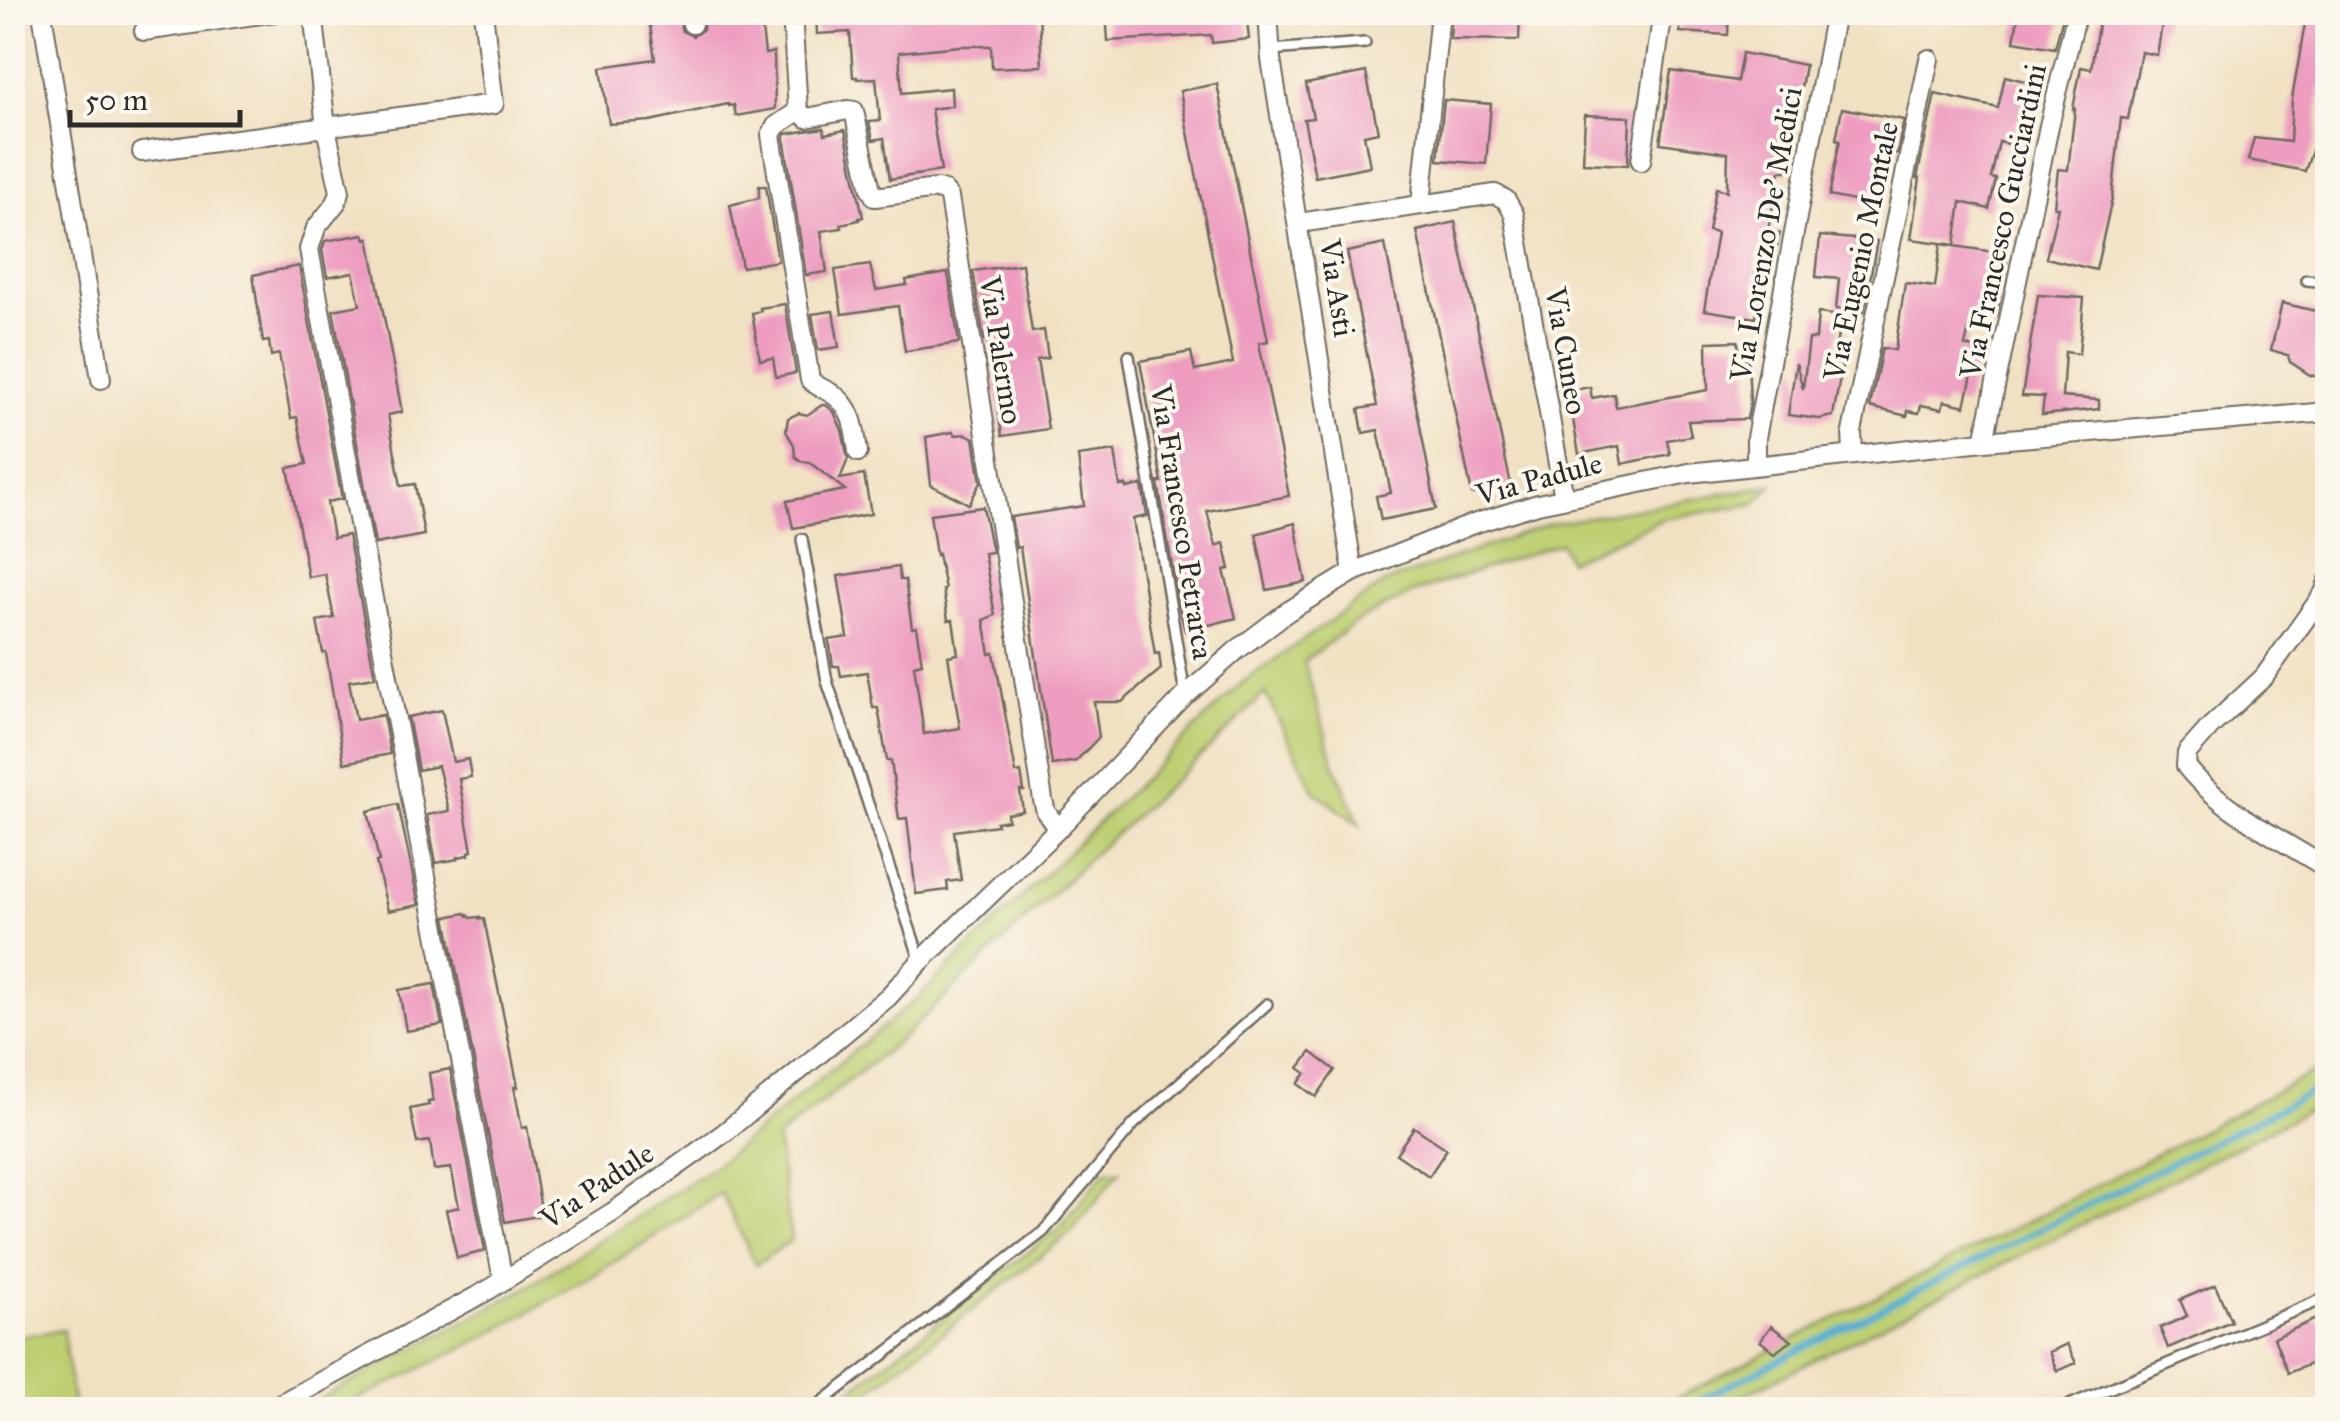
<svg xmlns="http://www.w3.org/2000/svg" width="2340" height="1422" viewBox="0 0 2340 1422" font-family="'IM FELL Great Primer',serif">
<rect width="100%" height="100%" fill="#fbf7ec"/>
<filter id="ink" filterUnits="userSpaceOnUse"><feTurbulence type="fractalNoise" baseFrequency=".01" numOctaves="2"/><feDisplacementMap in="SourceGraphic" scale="20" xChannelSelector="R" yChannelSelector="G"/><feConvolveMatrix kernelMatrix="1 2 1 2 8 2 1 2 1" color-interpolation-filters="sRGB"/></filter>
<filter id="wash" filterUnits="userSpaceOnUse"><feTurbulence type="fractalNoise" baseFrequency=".0048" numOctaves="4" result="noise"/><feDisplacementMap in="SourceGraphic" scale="40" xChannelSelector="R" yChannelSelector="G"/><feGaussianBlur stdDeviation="2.25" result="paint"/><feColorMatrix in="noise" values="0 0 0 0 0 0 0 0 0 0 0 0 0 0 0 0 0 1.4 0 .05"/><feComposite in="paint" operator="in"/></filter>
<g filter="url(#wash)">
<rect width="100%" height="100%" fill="#f1e1c3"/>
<!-- green -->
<g fill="#becf72" stroke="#747d4e" stroke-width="2.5">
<path d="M1772 485 1754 504 1663 519 1569 561 1560 543 1413 593 1361 619 1304 661 1334 763 1360 825 1315 792 1265 693 1213 745 1099 849 901 1039 777 1138 791 1240 756 1265 721 1193 596 1274 485 1337 338 1409H301L526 1288 715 1166 920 996 1243 682 1384 583 1549 524Z"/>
<path d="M2327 1065V1101L1716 1409 1653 1410 2042 1214Z"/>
<path d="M1105 1171H1120L1071 1232 846 1409 838 1400 1062 1226Z"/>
<path d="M63 1330 74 1409H13V1337Z"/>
</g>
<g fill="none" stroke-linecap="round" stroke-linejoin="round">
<!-- stream -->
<path stroke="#57b0d5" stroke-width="6" d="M1680 1410 2328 1084"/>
</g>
<g id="blocks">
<!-- building -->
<g fill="#ee9dc1">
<path d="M648 12H678L682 31 693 36 703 29V12H760L765 54 774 52 775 109 736 116 734 105 729 106 728 104 650 121 609 124 601 67 655 59Z"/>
<path d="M816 12H1039L1042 66 992 68 991 46H960L899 52 902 93 951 88 952 106 931 109 941 171 890 179 884 138 873 140 869 122 880 121 876 78 857 79V77H853L850 32 817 34Z"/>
<path d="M1106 12H1246L1249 39 1212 43 1211 35 1108 41Z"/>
<path d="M1452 12H1520L1519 40 1450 39Z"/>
<path d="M1681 12H1729L1728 35 1680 32Z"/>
<path d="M2019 12H2064L2055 48 2014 41Z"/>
<path d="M2100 12H2164L2157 55 2141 52 2128 119 2121 118 2112 198 2096 270 2046 258 2058 207H2054L2058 169 2068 170 2075 109H2073L2081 67 2091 69Z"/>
<path d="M2307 12H2328V88H2320L2317 137 2305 171 2248 160 2254 138 2290 142 2292 99Z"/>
<path d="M1742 53 1805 65 1799 99 1791 98 1789 171H1780L1768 230 1780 233 1775 255 1759 252 1753 287 1761 288 1756 318 1704 310 1717 233 1708 231 1716 188 1727 191 1728 153 1660 143 1671 71 1737 81Z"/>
<path d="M1366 72 1378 132 1364 135 1370 166 1315 177 1304 119 1313 118 1306 84Z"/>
<path d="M2005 76 2040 85 2026 148 1999 142 1991 178 1996 179 1989 209 1961 202 1955 245 1911 239 1920 178H1917L1935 94 1998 108Z"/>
<path d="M1217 84 1268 341 1259 343 1289 496 1207 511 1216 546 1224 543 1230 569 1224 570 1236 618 1185 631 1178 602 1158 482H1162L1140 361 1191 352 1195 371 1233 363 1180 91Z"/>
<path d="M1444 100 1491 104 1486 164 1438 160Z"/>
<path d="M1842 108 1904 120 1897 154 1886 152 1875 205 1829 196 1840 140 1836 139Z"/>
<path d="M1585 115 1630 117 1628 165 1583 163Z"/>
<path d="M824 128 825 134 845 130 863 217 859 218V220L841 224 842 228 821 231 827 272 806 275 784 137 786 134Z"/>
<path d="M759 186H766L778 261 742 267 730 205 759 198Z"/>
<path d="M1455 222 1511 485 1472 494 1417 231Z"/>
<path d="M364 234 366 239 369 238 402 412 388 415 401 486 415 484 424 535 375 544 333 310 360 305 353 272 327 277 322 250 325 241Z"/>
<path d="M1820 236 1877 241 1864 312 1836 309 1839 279 1816 277Z"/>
<path d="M1385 244 1436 509 1381 520 1376 496 1391 493 1378 430 1363 433 1359 409 1377 406 1347 252Z"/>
<path d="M1941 244 2008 254 1997 316 1973 312 1965 346 1978 349 1965 406 1944 401 1942 409 1921 405 1919 413 1908 411 1907 416 1870 407 1882 348 1895 350 1905 283 1935 287Z"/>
<path d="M1022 264 1032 332 1044 330 1048 358 1037 360 1048 429 1002 436 988 339 984 340 973 271Z"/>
<path d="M870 265 876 290 907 285 906 280 948 273 959 343 905 351 898 306 842 314 835 270Z"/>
<path d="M299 266 342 499 327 502 333 538 348 535 375 677 349 681 356 720 383 715 390 754 344 763 326 653H323L317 621 334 618 325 574 308 577 288 468 307 464 297 417 291 418 279 354 271 356 269 341 263 342 253 275Z"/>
<path d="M2038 295 2084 298 2079 354 2065 352 2062 397 2099 400V409L2042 415 2044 397 2022 396Z"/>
<path d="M2282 303 2328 314V379L2310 375 2290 362 2288 355 2271 350Z"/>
<path d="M785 304 796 373 776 377 773 358 760 360 752 313 761 311 760 308Z"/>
<path d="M833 311 839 347 818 350 812 314Z"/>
<path d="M1818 313 1841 316 1835 353 1844 355 1833 416 1819 419 1788 415 1796 363 1803 389 1809 339H1816Z"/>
<path d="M1738 341 1739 358H1748L1750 402 1747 419 1688 421 1691 436 1667 440 1670 454 1622 464 1619 446 1579 454 1568 391 1590 387 1592 398 1614 394 1616 407 1708 390 1707 342Z"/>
<path d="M822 405H826L834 412 842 430 848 459 840 479 864 475 871 514 793 528 787 501 845 490 809 462 801 461 795 456 794 445 786 431 788 418 799 413 807 415Z"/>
<path d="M953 432 955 435 966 434 974 438 981 482 969 504 931 485 926 437Z"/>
<path d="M1115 451 1120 486 1126 485 1127 488 1142 485 1147 516 1133 519 1155 654 1159 653 1161 669 1122 702H1094L1099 737 1076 761 1052 765 1020 547 1016 548 1011 517 1084 506 1078 456Z"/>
<path d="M983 507 992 552 984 553 995 615 984 620 990 654 994 653 1016 773 1021 772 1024 791H1020L1023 811 1007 814 1008 820 996 822 997 825 954 831 961 880 947 882 948 890 916 894 907 818 899 819 891 761H887L878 708H873L867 672 841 676 839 666H833L829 640 848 637 838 576 898 567 900 580H905L912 628 916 627 922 663 914 665 924 734 960 728 948 656 958 654 953 620H948L943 590 945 589 938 554 936 555 930 514Z"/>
<path d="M1295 523 1306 582 1267 590 1256 534Z"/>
<path d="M442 710 453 762 468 759 471 777 459 779 472 851 469 852V855L458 857V859L436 863 427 815 449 811 438 766 418 770 408 717Z"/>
<path d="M398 804 419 905 388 911 376 862 379 861 368 811Z"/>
<path d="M465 913 471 918 480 917V919H484L518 1087H514L522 1128 527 1127 542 1215 505 1222 446 917Z"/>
<path d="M434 984 442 1025 406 1031 399 990Z"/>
<path d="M1311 1052 1335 1070 1316 1097 1298 1084 1306 1073 1299 1068Z"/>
<path d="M450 1069 485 1251 457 1258 446 1210 459 1207 451 1168 434 1170 430 1141 417 1143 410 1109 429 1105 428 1102 433 1101 429 1073Z"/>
<path d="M1414 1127 1447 1149 1429 1176 1396 1154Z"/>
<path d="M2215 1285 2231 1321 2168 1348 2160 1328 2187 1316 2180 1300Z"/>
<path d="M2318 1318 2328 1341V1357L2288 1373 2274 1338Z"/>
<path d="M1771 1326 1792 1341 1775 1352 1760 1341Z"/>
<path d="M2067 1344 2076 1363 2057 1371 2049 1352Z"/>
</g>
</g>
</g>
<g filter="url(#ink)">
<use href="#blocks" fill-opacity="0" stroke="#706b60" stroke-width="2.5"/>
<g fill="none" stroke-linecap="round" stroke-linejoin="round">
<!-- lane casing -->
<g stroke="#706b60" stroke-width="14">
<g id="lane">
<path d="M1270 50 1365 43"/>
<path d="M2306 280 2328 282"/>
<path d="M1129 356 1185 694"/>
<path d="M802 539 827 681 920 959"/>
<path d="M812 1410 1043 1232 1134 1124 1267 1004"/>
<path d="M2058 1410 2328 1297"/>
</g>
</g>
<!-- street casing -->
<g stroke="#706b60" stroke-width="22">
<g id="street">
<path d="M42 12 101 379"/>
<path d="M313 12 326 128 340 192 336 203 316 228 309 249 364 551 503 1280"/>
<path d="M690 12 692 24"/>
<path d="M792 12 798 111 807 118 848 110 854 111 871 190 875 197 937 189 944 191 949 197 1043 800 1046 812 1058 829"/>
<path d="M1268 12 1271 59 1353 572"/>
<path d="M144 31 275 12"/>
<path d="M798 111 776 126 771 135 810 380C817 387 823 388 831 393 853 406 855 430 858 452"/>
<path d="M142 152 494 104 483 12"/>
<path d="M1641 161 1663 12"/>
<path d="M1421 204 1440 12"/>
<path d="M1299 223 1495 194 1506 200 1514 214 1564 498"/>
<path d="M1984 441 2049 126 2077 12"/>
<path d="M1853 455 1852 432 1929 59"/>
<path d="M1756 465V438L1835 12"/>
<path d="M2328 582 2324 593 2264 677 2211 726 2187 753 2186 766C2219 809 2282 840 2328 869"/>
<path d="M269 1410 490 1289 613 1212 724 1133 888 997 921 961 1058 829 1185 696 1237 650 1287 612 1353 572 1473 524 1538 504 1689 473 1984 441 2328 412"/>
</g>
</g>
<!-- lane -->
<use href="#lane" stroke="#fff" stroke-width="9"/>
<!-- street -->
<use href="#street" stroke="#fff" stroke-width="18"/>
</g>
</g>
<g text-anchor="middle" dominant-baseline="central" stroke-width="8" stroke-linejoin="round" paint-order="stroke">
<!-- street labels -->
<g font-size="30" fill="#2b2b2b" stroke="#fbf7ec">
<text transform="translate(2003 221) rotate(-78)">Via Francesco Gucciardini</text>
<text transform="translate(1766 234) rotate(-80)">Via Lorenzo De' Medici</text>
<text transform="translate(1861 251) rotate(-78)">Via Eugenio Montale</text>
<text transform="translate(1337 288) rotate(81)">Via Asti</text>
<text transform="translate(1001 350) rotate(81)">Via Palermo</text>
<text transform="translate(1566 351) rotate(80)">Via Cuneo</text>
<text transform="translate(1539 479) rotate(-15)">Via Padule</text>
<text transform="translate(1182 522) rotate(81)">Via Francesco Petrarca</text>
<text transform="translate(597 1186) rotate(-34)">Via Padule</text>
</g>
</g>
<!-- margin -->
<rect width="2340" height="1422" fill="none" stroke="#fbf7ec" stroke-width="50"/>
<!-- scale -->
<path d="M70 110v15h170v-15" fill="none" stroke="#2b2b2b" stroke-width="5"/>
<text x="85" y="110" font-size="30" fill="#2b2b2b" stroke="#fbf7ec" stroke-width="8" paint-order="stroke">50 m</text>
</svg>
